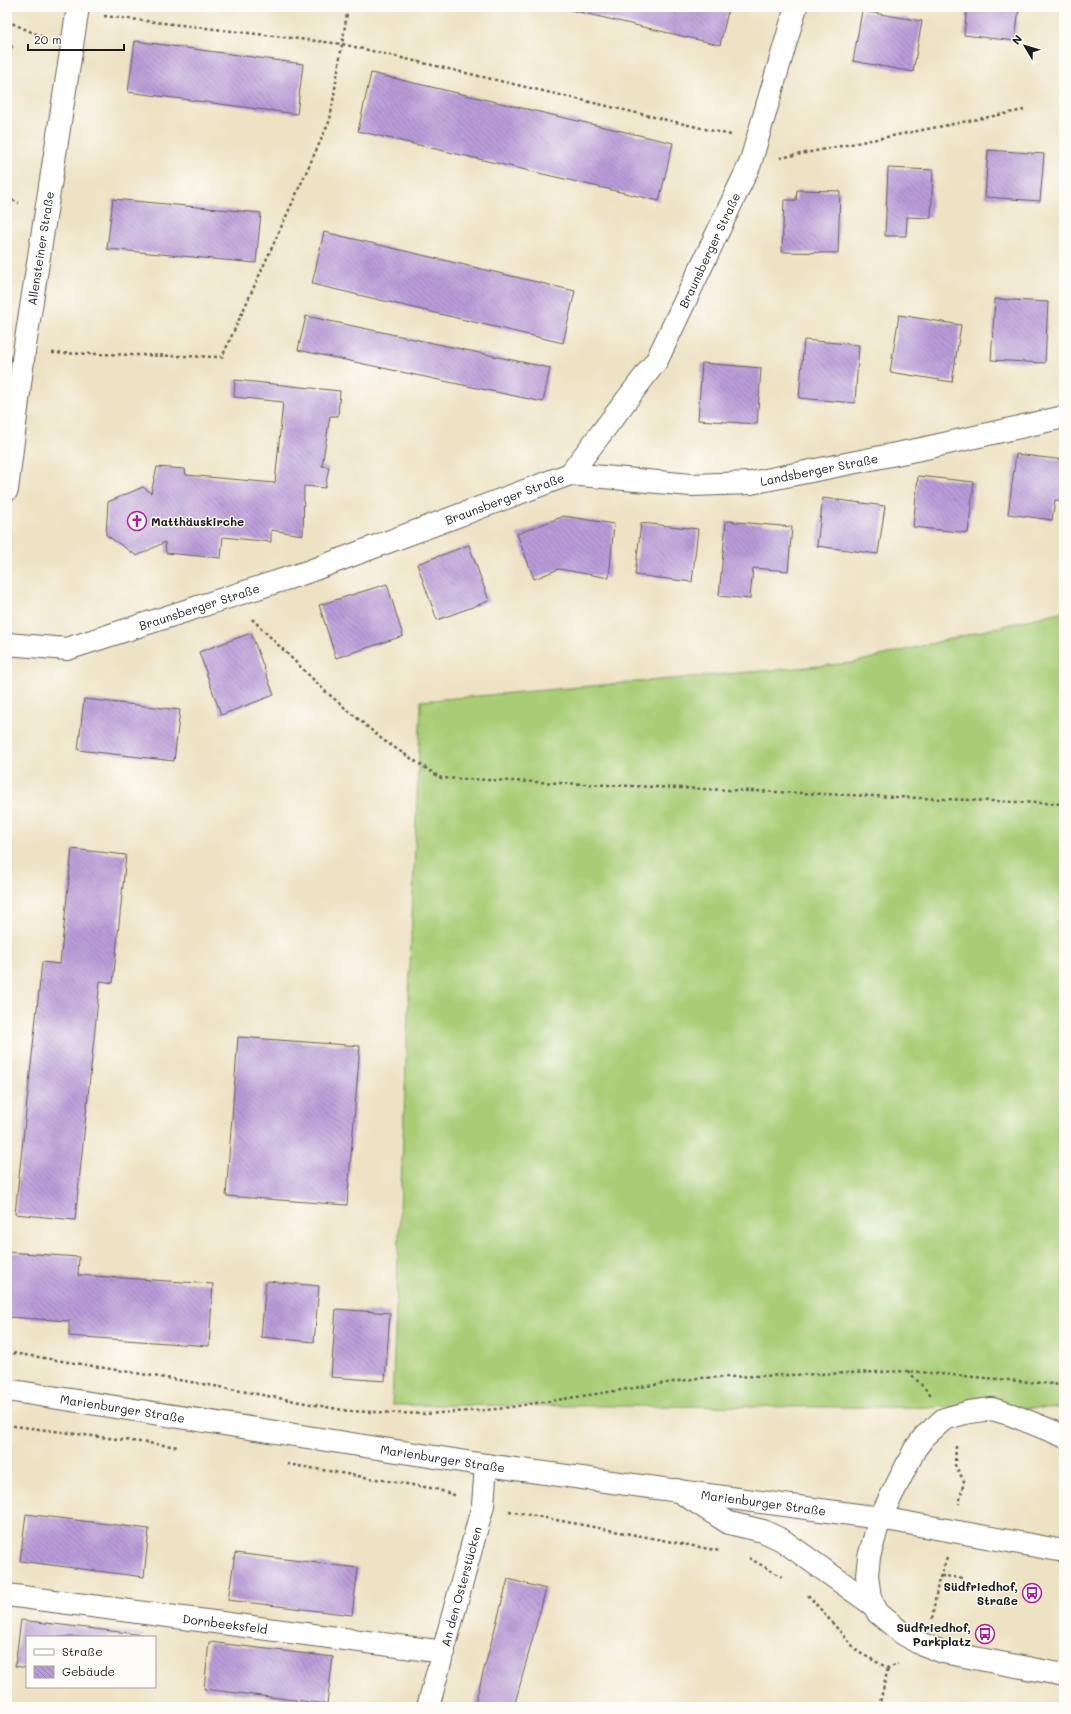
<svg xmlns="http://www.w3.org/2000/svg" width="1071" height="1714" viewBox="0 0 1071 1714" font-family="Mali,sans-serif">
<defs>
<pattern id="building-back-hatch" width="6" height="6" patternUnits="userSpaceOnUse"><rect width="6" height="6" fill="#b99bd8"/><path d="M-1 5l2 2M0 0l6 6M5-1l2 2" fill="none" stroke="#967eae"/></pattern>
</defs>
<rect width="100%" height="100%" fill="#fdfcf7"/>
<filter id="ink" filterUnits="userSpaceOnUse"><feTurbulence type="fractalNoise" baseFrequency=".025" numOctaves="2"/><feDisplacementMap in="SourceGraphic" scale="8" xChannelSelector="R" yChannelSelector="G"/><feConvolveMatrix kernelMatrix="1 2 1 2 8 2 1 2 1" color-interpolation-filters="sRGB"/></filter>
<filter id="wash" filterUnits="userSpaceOnUse"><feTurbulence type="fractalNoise" baseFrequency=".012" numOctaves="4" result="noise"/><feDisplacementMap in="SourceGraphic" scale="16" xChannelSelector="R" yChannelSelector="G"/><feGaussianBlur stdDeviation="0.9" result="paint"/><feColorMatrix in="noise" values="0 0 0 0 0 0 0 0 0 0 0 0 0 0 0 0 0 1.4 0 .05"/><feComposite in="paint" operator="in"/></filter>
<g filter="url(#wash)">
<rect width="100%" height="100%" fill="#ede2c3"/>
<!-- pitch -->
<path fill="#a9cd76" stroke="#627449" d="M1064 611V1408L392 1405 421 701 852 663Z"/>
<g id="blocks">
<!-- building -->
<g fill="url(#building-back-hatch)">
<path d="M558 7H729L720 45Z"/>
<path d="M967 7H1019L1015 41 964 35Z"/>
<path d="M862 11 922 21 913 72 853 61Z"/>
<path d="M135 41 303 64 297 114 128 92Z"/>
<path d="M7 44 13 46 7 57Z"/>
<path d="M371 73 673 143 659 201 358 131Z"/>
<path d="M988 150 1044 154 1040 201 985 197Z"/>
<path d="M888 168 933 170 931 218 907 217 906 236H885Z"/>
<path d="M797 190 840 191 838 253 782 252 784 200H796Z"/>
<path d="M113 199 261 213 256 263 107 249Z"/>
<path d="M324 232 575 291 563 343 312 284Z"/>
<path d="M995 299 1048 302 1045 363 991 360Z"/>
<path d="M899 315 961 325 952 382 890 372Z"/>
<path d="M306 316 550 368 543 402 298 350Z"/>
<path d="M804 340 859 345 855 403 799 398Z"/>
<path d="M702 363 761 368 757 424 698 420Z"/>
<path d="M235 380 340 391 338 416H330L322 466 329 467 325 488 304 486 303 535 271 530V542L223 537 221 558 166 553 165 542 137 556 106 535 108 502 143 487 151 493 157 467 185 469 186 475 275 483 283 402 234 397Z"/>
<path d="M1016 454 1064 460V501L1055 500 1052 520 1008 514Z"/>
<path d="M918 476 974 482 968 533 913 527Z"/>
<path d="M823 498 885 506 878 554 817 546Z"/>
<path d="M564 516 614 524 609 578 559 569 534 579 517 534Z"/>
<path d="M726 521 792 527 788 571 753 568 750 599 719 596Z"/>
<path d="M641 523 698 529 692 582 635 575Z"/>
<path d="M469 545 489 601 437 620 417 564Z"/>
<path d="M387 584 403 636 336 658 319 605Z"/>
<path d="M251 633 274 695 221 715 199 652Z"/>
<path d="M84 699 180 710 174 761 78 750Z"/>
<path d="M72 849 126 855 113 983 100 981 75 1220 15 1214 42 962 60 964Z"/>
<path d="M238 1037 360 1046 347 1205 226 1196Z"/>
<path d="M7 1252 79 1257 78 1275 213 1284 209 1346 69 1336V1321L7 1317Z"/>
<path d="M266 1281 319 1286 314 1342 261 1337Z"/>
<path d="M336 1309 390 1313 385 1381 331 1377Z"/>
<path d="M26 1514 149 1529 144 1577 20 1561Z"/>
<path d="M235 1553 358 1568 352 1615 228 1600Z"/>
<path d="M508 1579 546 1589 514 1707H474Z"/>
<path d="M21 1620 144 1635V1637H27V1668L15 1666Z"/>
<path d="M209 1642 333 1657 327 1704 204 1689Z"/>
</g>
</g>
</g>
<g filter="url(#ink)">
<use href="#blocks" fill-opacity="0" stroke="#656156" stroke-width="1"/>
<g fill="none" stroke-linecap="round" stroke-linejoin="round">
<!-- minor casing -->
<g stroke="#656156" stroke-width="24">
<g id="minor">
<path id="s1" d="M570 474 691 485 751 483 921 449 1064 417"/>
<path id="s2" d="M7 490 24 352 78 7"/>
<path id="s3" d="M7 644 67 649 307 572 570 474 657 360 750 164 796 7"/>
<path d="M1064 1436 1012 1415 992 1409 969 1412 944 1419 924 1437 915 1449 880 1518 869 1557 867 1575 870 1598 878 1613 902 1633 917 1642 943 1652 1064 1675"/>
<path d="M677 1490 729 1523 763 1531 782 1540 873 1605"/>
<path id="s4" d="M7 1595 444 1652"/>
<path id="s5" d="M428 1707 483 1505 486 1465"/>
</g>
</g>
<!-- major casing -->
<g stroke="#656156" stroke-width="24">
<g id="major">
<path id="s6" d="M7 1390 486 1465 880 1518 1064 1551"/>
</g>
</g>
<!-- path -->
<g stroke="#656156" stroke-width="2.5" stroke-dasharray="3 3" stroke-linecap="butt">
<path d="M104 16 342 44 731 135"/>
<path d="M7 21 45 38"/>
<path d="M780 158 1024 110"/>
<path d="M7 198 19 203"/>
<path d="M52 353 222 357 330 120 348 7"/>
<path d="M252 619 325 691 383 740 441 778 1064 804"/>
<path d="M7 1352 209 1385 348 1411 426 1414 498 1409 699 1378 908 1371 1064 1385"/>
<path d="M908 1371 931 1395"/>
<path d="M7 1425 179 1447"/>
<path d="M956 1446 955 1465 964 1481 959 1504"/>
<path d="M287 1464 436 1489 457 1496"/>
<path d="M509 1511 720 1551"/>
<path d="M749 1558 782 1577"/>
<path d="M941 1576 964 1578"/>
<path d="M808 1595 858 1652 888 1668 898 1664"/>
<path d="M932 1619 938 1583 947 1558"/>
<path d="M879 1707 888 1668"/>
</g>
<!-- minor -->
<use href="#minor" stroke="#fff" stroke-width="22"/>
<!-- major -->
<use href="#major" stroke="#fff" stroke-width="22"/>
</g>
</g>
<!-- icons -->
<defs>
<g id="church-ring" transform="scale(1)"><circle r="9.5" fill="#fdfcf7" stroke="#b5179e" stroke-width="1.5"/><path d="M-1.2-6h2.4v3.5h3.3v2.4h-3.3V6h-2.4V-.1h-3.3v-2.4h3.3Z" fill="#b5179e"/></g>
<g id="bus-ring" transform="scale(1)"><circle r="9.5" fill="#fdfcf7" stroke="#b5179e" stroke-width="1.5"/><path d="M-5-6H5V4H4V6H2V4H-2V6H-4V4H-5ZM-3.5-4V0h7V-4ZM-3.5 1.2v1.5H-2V1.2ZM2 1.2v1.5H3.5V1.2Z" fill="#b5179e"/></g>
</defs>
<g fill-rule="evenodd">
<use href="#church-ring" x="137" y="521"/>
<use href="#bus-ring" x="1032" y="1593"/>
<use href="#bus-ring" x="985" y="1634"/>
</g>
<g text-anchor="middle" dominant-baseline="central" stroke-width="3" stroke-linejoin="round" paint-order="stroke">
<!-- street labels -->
<g font-size="12" fill="#1c1c1c" stroke="#fdfcf7">
<text stroke="none"><textPath href="#s2" startOffset="244">Allensteiner Straße</textPath></text>
<text stroke="none"><textPath href="#s3" startOffset="858">Braunsberger Straße</textPath></text>
<text stroke="none"><textPath href="#s1" startOffset="251">Landsberger Straße</textPath></text>
<text stroke="none"><textPath href="#s3" startOffset="523">Braunsberger Straße</textPath></text>
<text stroke="none"><textPath href="#s3" startOffset="199">Braunsberger Straße</textPath></text>
<text stroke="none"><textPath href="#s6" startOffset="117">Marienburger Straße</textPath></text>
<text stroke="none"><textPath href="#s6" startOffset="441">Marienburger Straße</textPath></text>
<text stroke="none"><textPath href="#s6" startOffset="765">Marienburger Straße</textPath></text>
<text stroke="none"><textPath href="#s5" startOffset="125">An den Osterstücken</textPath></text>
<text stroke="none"><textPath href="#s4" startOffset="220">Dornbeeksfeld</textPath></text>
</g>
<!-- poi labels -->
<g font-size="12" font-weight="bold" fill="#1c1c1c" stroke="#fdfcf7" text-anchor="end">
<text x="151" y="521" text-anchor="start">Matthäuskirche</text>
<text x="1018" y="1586">Südfriedhof,<tspan x="1018" dy="14">Straße</tspan></text>
<text x="971" y="1627">Südfriedhof,<tspan x="971" dy="14">Parkplatz</tspan></text>
</g>
</g>
<!-- margin -->
<rect width="1071" height="1714" fill="none" stroke="#fdfcf7" stroke-width="24"/>
<!-- legend -->
<rect x="26" y="1636" width="130" height="52" fill="#fdfcf7" stroke="#a3a29f"/>
<rect x="34" y="1649" width="20" height="6" fill="#ffffff" stroke="#a3a29f"/>
<text x="62" y="1656" font-size="12" fill="#1c1c1c">Straße</text>
<rect x="34" y="1666" width="20" height="12" fill="url(#building-back-hatch)" stroke="#a3a29f"/>
<text x="62" y="1676" font-size="12" fill="#1c1c1c">Gebäude</text>
<!-- north arrow -->
<g transform="translate(1025 46) rotate(308)" stroke="#fdfcf7" stroke-width="3" paint-order="stroke">
<path d="M0-3L7 15L0 10L-7 15Z" fill="#1c1c1c"/>
<text y="-6" font-size="11" font-weight="bold" text-anchor="middle" fill="#1c1c1c">N</text>
</g>
<!-- scale -->
<path d="M28 44v6h96v-6" fill="none" stroke="#1c1c1c" stroke-width="2"/>
<text x="34" y="44" font-size="12" fill="#1c1c1c" stroke="#fdfcf7" stroke-width="3" paint-order="stroke">20 m</text>
</svg>
